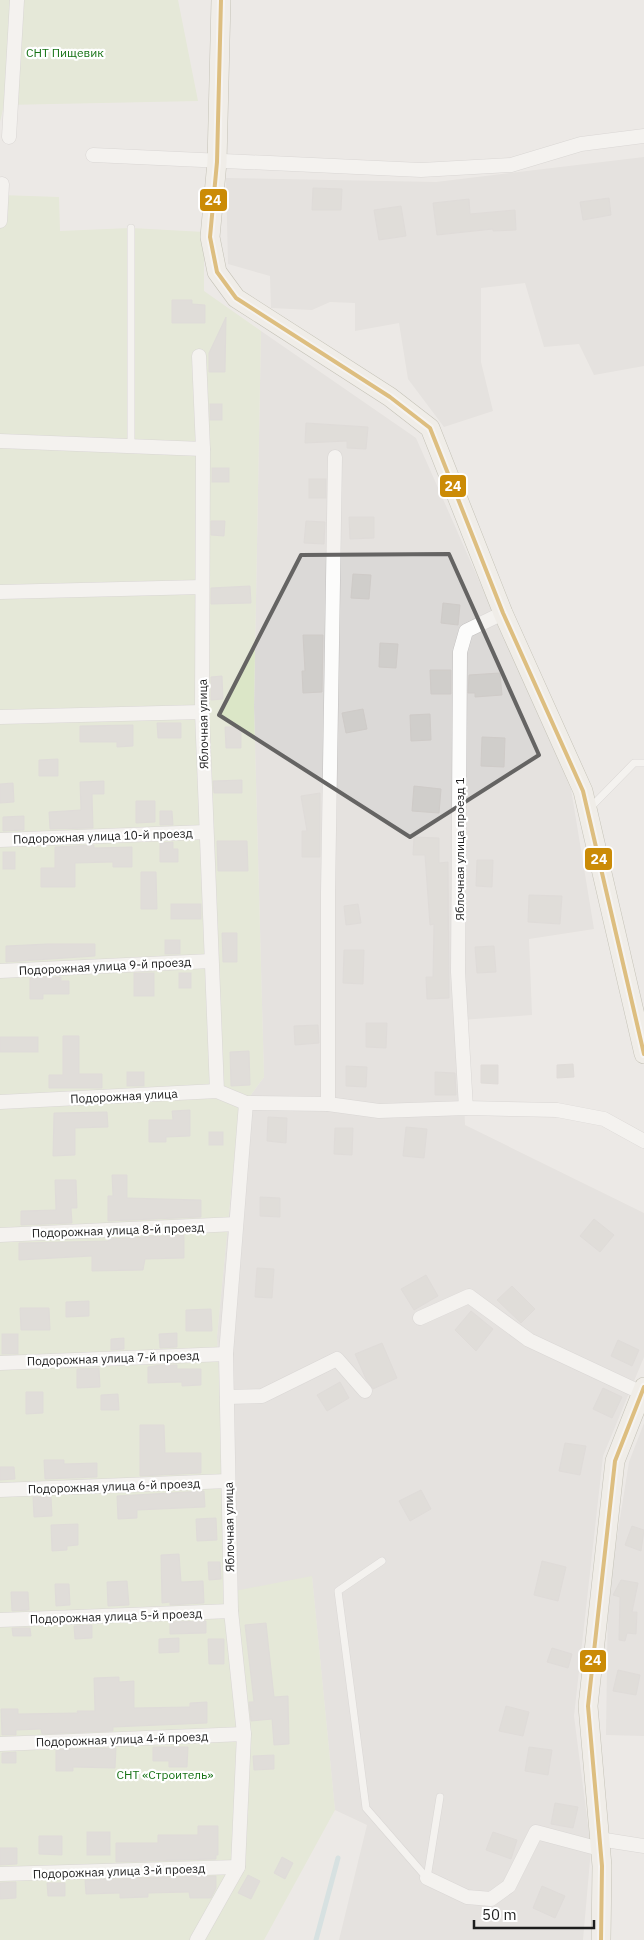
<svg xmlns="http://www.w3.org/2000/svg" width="644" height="1940" viewBox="0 0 644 1940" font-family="'IBM Plex Sans',sans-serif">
<rect width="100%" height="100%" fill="#ece9e6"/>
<!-- residential -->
<g fill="#dbd9d7">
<path d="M644 157V366L594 375 579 344 544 347 525 283 481 288V362L493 411 444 427 408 379 399 323 355 331V303L330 302 312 310 271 308 270 276 228 264 226 178 436 182Z"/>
<path d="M261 331 416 438 571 789 594 929 529 939 532 1015 461 1020 465 1125 644 1213V1357L603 1456 574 1716 591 1849 583 1940H339L367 1825 335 1810 312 1577 229 1593 217 1337 239 1111 264 1077 254 707Z"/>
<path d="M644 1423V1736L606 1735 608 1593 629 1462Z"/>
</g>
<!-- grass -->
<g fill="#dbe6c7">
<path d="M0 0H178L198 101 4 105 0 122Z"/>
<path d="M0 195 59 197 60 231 131 228 204 232V291L261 331 254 707 264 1077 239 1111 217 1337 229 1592 312 1576 335 1810 264 1940H0Z"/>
</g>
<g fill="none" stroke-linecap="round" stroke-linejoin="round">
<!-- stream -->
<path stroke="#bcd8dc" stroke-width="5" d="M316 1940 338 1858"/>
</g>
<!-- building -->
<g fill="#d0cecb" stroke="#cfcbc8">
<path d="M313 188 342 189 341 210H312Z"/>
<path d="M609 198 611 215 583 220 580 202Z"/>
<path d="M469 199 470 214 515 210 516 230 493 231V229L437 235 433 203Z"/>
<path d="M401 206 406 236 379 240 374 210Z"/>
<path d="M172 300H192V304L205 305V323H172Z"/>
<path d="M226 317 225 372H209V353Z"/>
<rect x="210" y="404" width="12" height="16"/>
<path d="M306 423 368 427 366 449 347 448V441L305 443Z"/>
<rect x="212" y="468" width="17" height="14"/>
<rect x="309" y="479" width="17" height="19"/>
<path d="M349 517H374V538L350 539Z"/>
<path d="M211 521H225L224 536 211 535Z"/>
<path d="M306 521 325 522 324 544 304 543Z"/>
<path d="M353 574 371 575 369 599 351 598Z"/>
<path d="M250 586 251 603 211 604V588Z"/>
<path d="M443 603 460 605 458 625 441 623Z"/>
<path d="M303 635H323L322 692 303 693 302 671H305Z"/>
<path d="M380 643 398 644 396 668 379 667Z"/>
<path d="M430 670H451V694H431Z"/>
<path d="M500 673 502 695 475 697V693H468L469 675Z"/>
<path d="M222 676 223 699 211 700V677Z"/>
<path d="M363 709 367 729 346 733 342 713Z"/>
<path d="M430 714 431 740 411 741 410 715Z"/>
<path d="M157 723H181V738H158Z"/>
<path d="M133 725V746L117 747V742H80V726Z"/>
<path d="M225 727H241V748H226Z"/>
<path d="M482 737 505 738 504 767 481 766Z"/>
<path d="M58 759V776H39V760Z"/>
<path d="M242 780V793H214L213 781Z"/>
<path d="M104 781V794H92L93 828 50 829 49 812 81 810 80 782Z"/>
<path d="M13 783 14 802 0 803V784Z"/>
<path d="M414 786 441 789 439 813 412 811Z"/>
<path d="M320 793V857H302V831H307L301 796Z"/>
<path d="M136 801H155V822L136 823Z"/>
<path d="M160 811H172L173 825H160Z"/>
<path d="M24 816V830L3 831V817Z"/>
<path d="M414 837 439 838V863L448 862 449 998 427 999 426 977H433L434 924 430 925 425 855H413Z"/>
<path d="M217 841H247L248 871H218Z"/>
<path d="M173 842V849H178V862H160V843Z"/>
<path d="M94 845V848L132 847V867H113V862L75 863V887H41V868H55V847Z"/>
<rect x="3" y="852" width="12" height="17"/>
<path d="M477 860H493L492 887 476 886Z"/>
<path d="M141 872H156L157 909H141Z"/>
<path d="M529 895 562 896 560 924 528 922Z"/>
<rect x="171" y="904" width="30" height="15"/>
<path d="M358 904 361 923 346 925 344 906Z"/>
<path d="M222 933H237V962H223Z"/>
<rect x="165" y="940" width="15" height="14"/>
<path d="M47 944H95V956L6 962V946Z"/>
<path d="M494 946 496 972 477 973 475 947Z"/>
<path d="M344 950H364L363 984 343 983Z"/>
<rect x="134" y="973" width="20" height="23"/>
<rect x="179" y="973" width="12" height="15"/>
<path d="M61 977V981H69V994H43V999H30V978Z"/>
<path d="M366 1023H387L386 1048 366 1047Z"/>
<path d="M318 1025 319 1043 295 1045 294 1026Z"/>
<path d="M63 1036H79V1074H102V1088H49V1075H63Z"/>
<rect x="0" y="1037" width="38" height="15"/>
<path d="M249 1051 250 1085 231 1086 230 1052Z"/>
<path d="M573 1064 574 1077 557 1078V1065Z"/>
<path d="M481 1065H498V1084L481 1083Z"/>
<path d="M346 1066 367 1067 366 1087 346 1086Z"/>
<rect x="127" y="1072" width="17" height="14"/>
<path d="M435 1072 455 1073 456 1095H435Z"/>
<path d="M190 1110V1136L166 1137V1142H149V1120H173L172 1111Z"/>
<path d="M107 1112 108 1127 75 1128V1155L53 1156 54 1113Z"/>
<path d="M268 1117 287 1118 286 1143 267 1141Z"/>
<path d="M406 1127 427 1129 424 1158 403 1156Z"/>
<path d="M335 1128H353L352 1155 334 1154Z"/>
<rect x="209" y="1132" width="14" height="13"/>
<path d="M112 1175H127V1198L201 1200V1217L108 1221V1196H113Z"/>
<path d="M55 1180H76L77 1208H71L72 1223 21 1225V1211L56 1210Z"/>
<path d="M260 1197 280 1198V1217L260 1216Z"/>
<path d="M594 1219 614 1235 600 1252 580 1236Z"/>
<path d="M184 1235V1258L145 1259 143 1270 92 1271V1256L19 1260V1243H22L109 1241 108 1239Z"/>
<path d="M257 1268 274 1269 272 1298 255 1297Z"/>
<path d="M426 1275 438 1296 414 1310 401 1289Z"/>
<path d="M512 1286 535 1309 521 1323 497 1300Z"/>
<path d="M89 1301V1316L66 1317V1302Z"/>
<path d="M20 1308H49L50 1330H21Z"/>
<path d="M211 1309 212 1331H186V1310Z"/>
<path d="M471 1311 493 1329 476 1351 455 1330Z"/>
<path d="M177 1333V1347L160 1348 159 1334Z"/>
<rect x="2" y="1334" width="16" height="20"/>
<path d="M124 1338V1349L111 1350V1339Z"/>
<path d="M618 1340 639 1350 632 1366 611 1356Z"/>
<path d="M382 1343 397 1378 373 1389 366 1379 355 1354Z"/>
<path d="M160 1365H177V1369H201V1385L182 1386V1382L148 1383V1367Z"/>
<path d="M99 1368 100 1387 77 1388V1369Z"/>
<path d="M340 1382 349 1398 327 1411 317 1395Z"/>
<path d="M603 1388 622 1397 612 1418 593 1409Z"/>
<path d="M26 1392H43V1413L26 1414Z"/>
<path d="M118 1394 119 1410H101V1395Z"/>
<path d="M140 1425H164L165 1453H201V1473L140 1476Z"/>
<path d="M565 1443 586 1446 580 1475 559 1471Z"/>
<path d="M44 1460H64V1464L97 1463V1477L45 1479Z"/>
<path d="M0 1467H14L15 1479 0 1480Z"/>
<path d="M421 1490 431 1509 410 1521 399 1501Z"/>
<path d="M204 1491 205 1507 137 1510V1518L118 1519 117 1496Z"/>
<path d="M33 1497H51L52 1516 34 1517Z"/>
<path d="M216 1518 217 1540 197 1541 196 1519Z"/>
<path d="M78 1524V1545L67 1546V1550L52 1551 51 1525Z"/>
<path d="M632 1526 644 1530 641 1551 625 1545Z"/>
<path d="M179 1554 181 1582 203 1581 204 1603 170 1605V1602L162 1603 161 1555Z"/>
<path d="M542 1561 566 1567 558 1601 534 1595Z"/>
<path d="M208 1562H220L221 1579 209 1580Z"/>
<path d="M621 1580 638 1583 632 1612H637L636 1634 627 1633 625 1641 619 1640 620 1597 613 1595Z"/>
<path d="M127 1581 129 1605 108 1606 107 1582Z"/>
<path d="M55 1584H69L70 1605 56 1606Z"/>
<path d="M11 1592H28L29 1610 12 1611Z"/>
<path d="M206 1621V1633L170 1634V1622Z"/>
<path d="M266 1623 274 1697 288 1696 289 1744 274 1745 272 1719 251 1721 249 1702H254L245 1625Z"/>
<path d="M92 1625V1638L75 1639 74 1626Z"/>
<path d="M12 1628H30L31 1636H13Z"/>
<path d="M179 1638V1652L159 1653V1639Z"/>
<path d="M208 1639H224V1664H209Z"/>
<path d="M552 1648 572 1654 568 1668 547 1662Z"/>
<path d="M618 1670 640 1675 636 1695 613 1691Z"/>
<path d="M119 1677V1682L134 1681V1708L190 1707V1703L207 1702V1723L113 1727V1731L42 1734 41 1729 16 1730V1735H2L1 1709H18V1714L78 1713 77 1711H95L94 1678Z"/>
<path d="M506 1706 529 1712 523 1736 499 1731Z"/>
<path d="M153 1747H188L187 1767H169V1761H153Z"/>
<path d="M529 1747 552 1750 548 1775 525 1771Z"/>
<path d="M116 1748 115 1768 73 1767V1771H56V1750Z"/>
<path d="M16 1752V1763H2V1753Z"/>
<path d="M274 1755V1769L254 1770 253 1756Z"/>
<path d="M555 1803 578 1807 573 1828 551 1824Z"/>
<path d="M198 1826H218V1855H216V1859L116 1862V1843H158V1835H198Z"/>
<rect x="87" y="1832" width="23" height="23"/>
<path d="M493 1832 517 1840 511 1859 486 1850Z"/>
<path d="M39 1836H62V1855L39 1854Z"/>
<path d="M0 1848H17V1864L0 1865Z"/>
<path d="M282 1857 293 1863 285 1879 274 1873Z"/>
<path d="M248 1875 260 1881 251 1899 238 1893Z"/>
<path d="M216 1876V1888L211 1898H190L189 1892 148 1893V1897L120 1898V1893L86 1894 85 1880Z"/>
<path d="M16 1882V1898L0 1899V1883Z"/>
<path d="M47 1883H65V1896H48Z"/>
<path d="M542 1886 565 1896 555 1918 533 1908Z"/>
</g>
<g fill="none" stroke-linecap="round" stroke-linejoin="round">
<!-- lane casing -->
<g stroke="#c3c1c0" stroke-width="8">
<g id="lane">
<path d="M131 228V446"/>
<path d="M589 809 634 763H644"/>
<path d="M382 1561 338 1591 366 1808 427 1878"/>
<path d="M427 1878 440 1797"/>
</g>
</g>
<!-- street casing -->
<g stroke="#c3c1c0" stroke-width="15">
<g id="street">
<path d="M9 137 17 0"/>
<path d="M93 155 421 170 511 165 581 144 644 136"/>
<path d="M0 221 2 184"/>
<path d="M199 356 203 449 202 712 217 1091"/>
<path d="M0 441 203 449"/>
<path d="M0 592 202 587"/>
<path d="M0 717 202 712"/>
<path d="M0 840 206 832"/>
<path d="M0 971 211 961"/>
<path d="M0 1102 217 1091 246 1103 328 1104 379 1111 466 1108 557 1110 604 1119 644 1141"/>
<path d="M328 1104V892L335 457"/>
<path d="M466 1108 458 972 460 652 466 631 503 613"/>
<path d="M0 1235 236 1224"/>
<path d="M420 1318 469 1296 529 1340 642 1393"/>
<path d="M0 1363 226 1354"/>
<path d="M227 1397 262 1396 337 1359 365 1391"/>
<path d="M0 1490 228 1481"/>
<path d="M0 1620 231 1611"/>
<path d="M0 1744 244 1734"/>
<path d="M599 1839 644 1846"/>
<path d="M0 1874 238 1867"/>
<path d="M427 1878 467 1897 491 1899 509 1886 536 1832 600 1849"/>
<path d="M197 1940 238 1867 244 1734 231 1611 226 1354 246 1103"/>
</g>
</g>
<!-- secondary casing -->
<g stroke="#949380" stroke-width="20">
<g id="secondary">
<path d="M221 0 217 162 210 237 217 272 236 298 390 397 430 428 503 613 583 791 644 1054"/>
<path d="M601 1940 602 1866 588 1706 615 1461 644 1387"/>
</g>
</g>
<!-- lane -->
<use href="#lane" stroke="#fcfcfb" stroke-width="7"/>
<!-- street -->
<use href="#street" stroke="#fcfcfb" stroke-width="14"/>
<!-- secondary -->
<use href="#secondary" stroke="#f3f2ea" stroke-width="19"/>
<!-- bus-1 casing -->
<g stroke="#fff" stroke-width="8">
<g id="bus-1">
<path d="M221 0 217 162 210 237 217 272 236 298 390 397 430 428 503 613 583 791 644 1054"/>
<path d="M601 1940 602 1866 588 1706 615 1461 644 1387"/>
</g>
</g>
<!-- bus-1 -->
<use href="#bus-1" stroke="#cb8b06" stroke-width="4"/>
</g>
<!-- marked area -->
<path d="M0 0H644V1940H0ZM449 554 539 755 410 837 219 715 301 555Z" fill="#ece9e6" fill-opacity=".55" fill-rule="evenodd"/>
<path fill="none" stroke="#656463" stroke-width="4" stroke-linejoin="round" d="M449 554 539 755 410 837 219 715 301 555Z"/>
<g text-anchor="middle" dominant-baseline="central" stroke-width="4.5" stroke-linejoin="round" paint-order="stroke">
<!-- park labels -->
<g font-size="12" fill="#157214" stroke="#fff">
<text x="65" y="52">СНТ Пищевик</text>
<text x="165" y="1774">СНТ «Строитель»</text>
</g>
<!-- street labels -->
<g font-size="12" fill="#1d1d1d" stroke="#fff">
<text transform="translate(203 724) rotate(-91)">Яблочная улица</text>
<text transform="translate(103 836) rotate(-2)">Подорожная улица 10-й проезд</text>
<text transform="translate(459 849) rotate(-90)">Яблочная улица проезд 1</text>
<text transform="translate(105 966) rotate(-3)">Подорожная улица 9-й проезд</text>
<text transform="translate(124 1096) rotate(-3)">Подорожная улица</text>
<text transform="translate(118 1230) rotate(-2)">Подорожная улица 8-й проезд</text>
<text transform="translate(113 1358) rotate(-2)">Подорожная улица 7-й проезд</text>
<text transform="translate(114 1486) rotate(-2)">Подорожная улица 6-й проезд</text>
<text transform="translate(229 1527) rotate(-91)">Яблочная улица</text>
<text transform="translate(116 1616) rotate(-2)">Подорожная улица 5-й проезд</text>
<text transform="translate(122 1739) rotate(-2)">Подорожная улица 4-й проезд</text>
<text transform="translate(119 1871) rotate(-2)">Подорожная улица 3-й проезд</text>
</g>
</g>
<g stroke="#fff" stroke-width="2">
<rect x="199" y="188" width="29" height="24" rx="5" fill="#cb8b06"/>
<rect x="439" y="474" width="28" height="24" rx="5" fill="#cb8b06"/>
<rect x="584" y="847" width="29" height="24" rx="5" fill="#cb8b06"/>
<rect x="579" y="1649" width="28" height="24" rx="5" fill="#cb8b06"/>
</g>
<g font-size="14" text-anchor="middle" font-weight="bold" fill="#fff">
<text x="213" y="205">24</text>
<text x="453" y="491">24</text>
<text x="599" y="864">24</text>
<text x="593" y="1665">24</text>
</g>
<!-- scale -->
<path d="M474 1920v8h120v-8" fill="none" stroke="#1d1d1d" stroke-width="2.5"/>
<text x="482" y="1920" font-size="15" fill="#1d1d1d" stroke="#ffffff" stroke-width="4" paint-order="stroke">50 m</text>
</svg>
